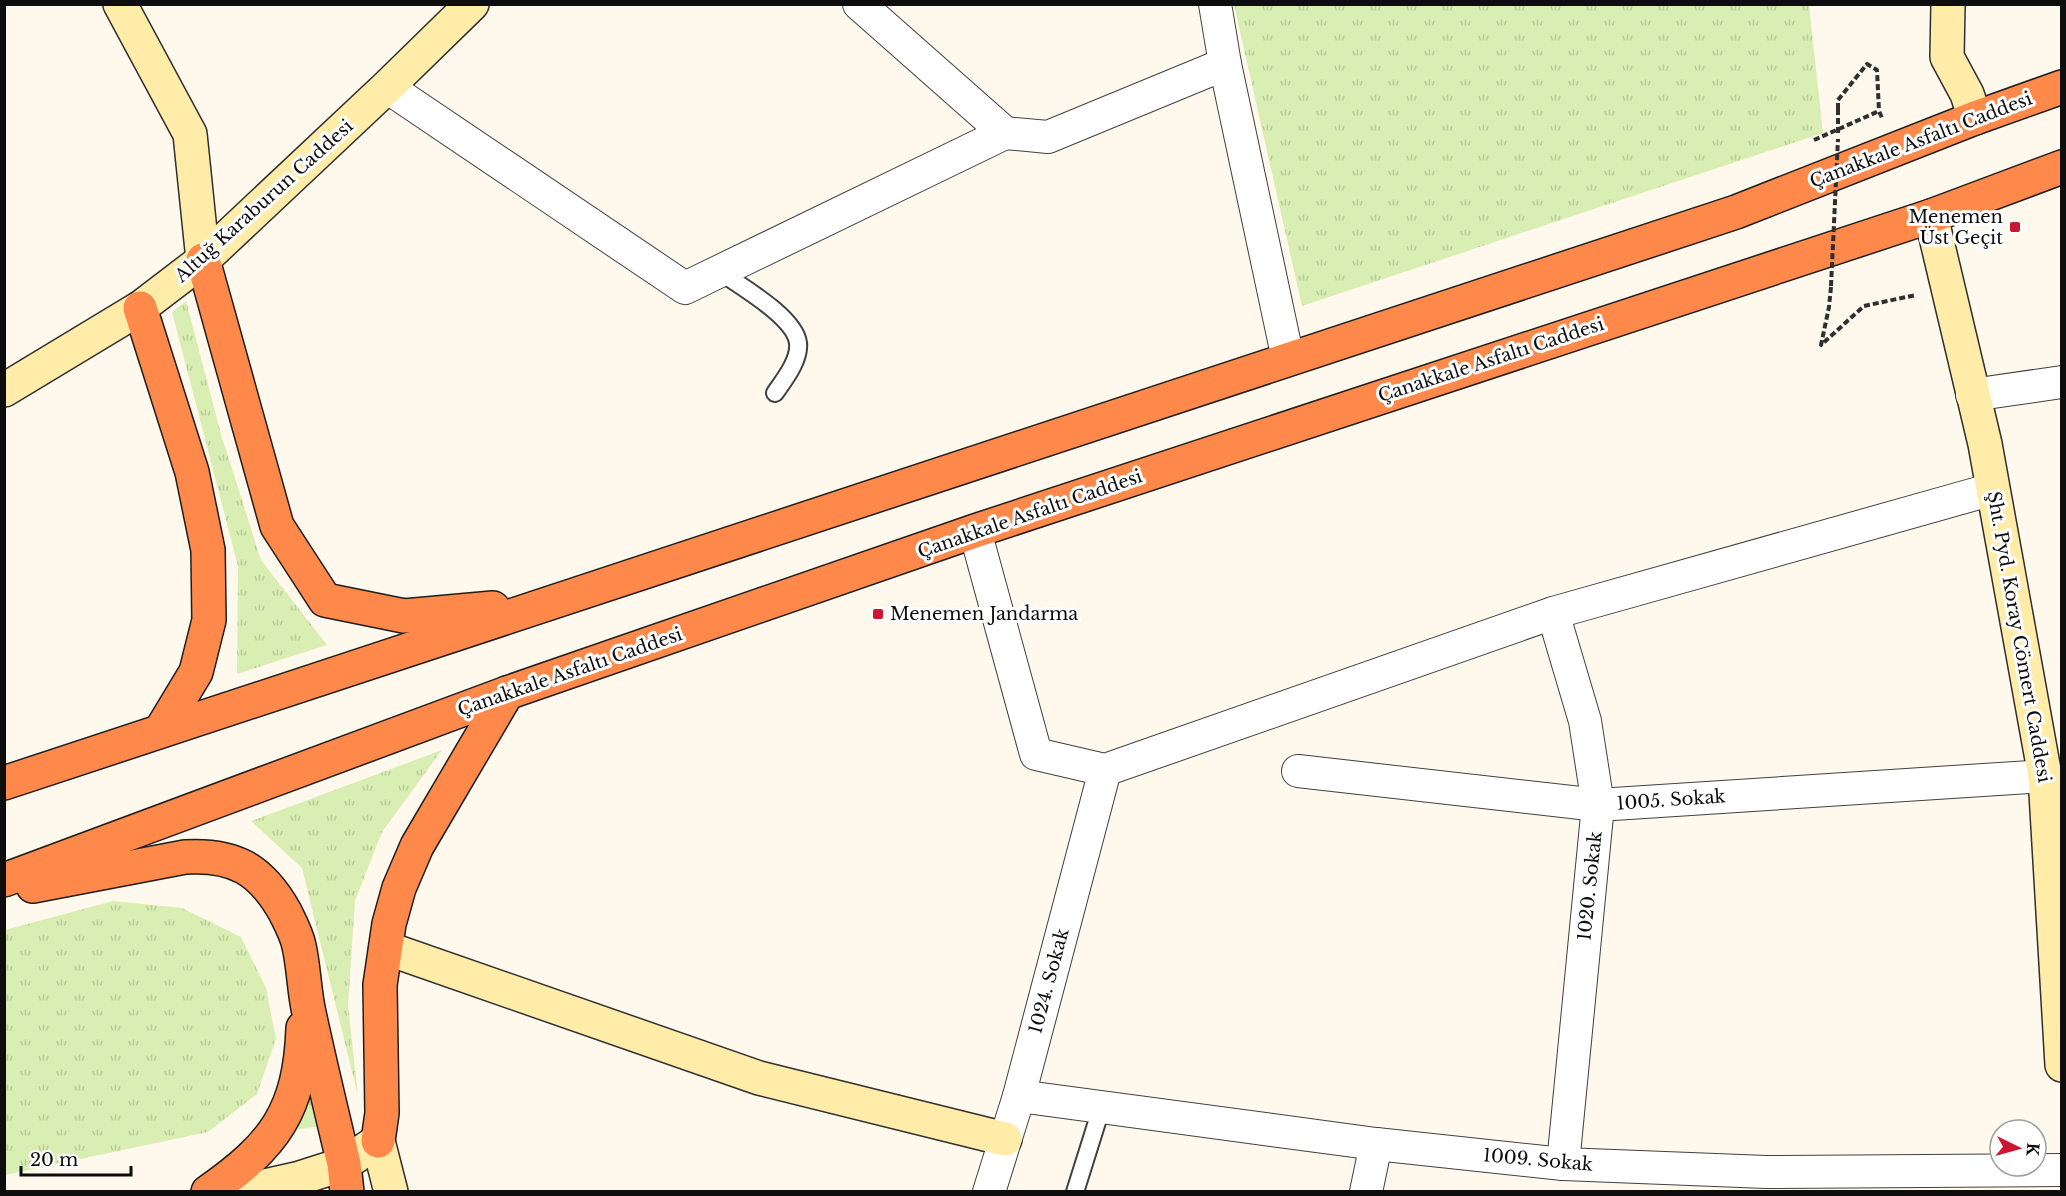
<svg xmlns="http://www.w3.org/2000/svg" width="2066" height="1196" viewBox="0 0 2066 1196" font-family="'Libre Baskerville',serif">
<defs>
<pattern id="grass-tufts" width="24" height="20" patternUnits="userSpaceOnUse" patternTransform="scale(1.5)"><rect width="24" height="20" fill="#d8eeb2"/><path d="M3 7l-1-3M5 7V3M7 7l1-3M15 17l-1-3M17 17v-4M19 17l1-3" fill="none" stroke="#b8cb98"/></pattern>
</defs>
<rect width="100%" height="100%" fill="#fff9ed"/>
<!-- grass -->
<g fill="url(#grass-tufts)">
<path d="M1234 5H1809L1823 133 1302 306Z"/>
<path d="M186 301 221 434 261 560 327 645 237 674 238 566 172 312Z"/>
<path d="M442 750 382 832 355 901 348 1005 358 1096 302 868 251 821Z"/>
<path d="M113 901 182 908 241 937 266 988 276 1039 257 1094 208 1132 5 1175V930Z"/>
<path d="M313 1086 323 1126 278 1132Z"/>
</g>
<g fill="none" stroke-linecap="round" stroke-linejoin="round">
<!-- lane casing -->
<g stroke="#404040" stroke-width="20">
<g id="lane">
<path d="M719 271C740 286 795 317 798 343 800 360 784 380 775 393"/>
<path d="M1075 1192 1102 1106"/>
</g>
</g>
<!-- street casing -->
<g stroke="#404040" stroke-width="34">
<g id="street">
<path d="M859 4 1005 133 1048 137 1225 64"/>
<path d="M1215 4 1225 64 1288 359"/>
<path d="M387 87 685 288 1005 133"/>
<path d="M1972 395 2062 382"/>
<path d="M975 531 1036 754 1105 770 1553 613 1993 489"/>
<path d="M1553 613 1585 721 1598 805 1563 1164"/>
<path d="M1298 771 1598 805 2045 776"/>
<path d="M1019 1096 1376 1144 1563 1164 1766 1172 2062 1170"/>
<path d="M989 1192 1019 1096 1105 770"/>
<path d="M1366 1192 1376 1144"/>
</g>
</g>
<!-- secondary casing -->
<g stroke="#2f2f2f" stroke-width="36">
<g id="secondary">
<path d="M120 4 190 134 203 260"/>
<path d="M1948 4 1947 57 1967 94 1975 118"/>
<path d="M1931 216 1985 444 2045 776 2062 1065"/>
<path d="M4 390 140 308 203 260 387 87 472 4"/>
<path d="M386 948 759 1078 1005 1139"/>
<path d="M238 1192 300 1178 344 1164 378 1141 391 1192"/>
</g>
</g>
<!-- highway casing -->
<g stroke="#1e1e1e" stroke-width="36">
<g id="highway">
<path d="M203 260 277 526 325 600 404 616 493 608"/>
<path d="M140 308 192 472 208 550 209 620 196 672 161 730"/>
<path d="M4 783 1736 212 1975 118 2062 87"/>
<path d="M4 880 507 693 975 531 1931 216 2062 167"/>
<path d="M33 886 185 857C234 854 261 869 285 912 290 922 297 935 299 946 304 968 304 991 309 1013 320 1064 332 1114 344 1164L347 1192"/>
<path d="M378 1141 382 1113 380 985 389 924 399 888 417 846 507 693"/>
<path d="M208 1192C275 1145 300 1111 303 1028"/>
</g>
</g>
<!-- path -->
<g stroke="#2f2f2f" stroke-width="4" stroke-dasharray="6 3" stroke-linecap="butt">
<path d="M1838 109V100L1867 64 1877 70 1879 111"/>
<path d="M1814 140 1879 111 1882 118"/>
<path d="M1831 287 1829 307 1821 345 1864 306 1916 295"/>
</g>
<!-- lane -->
<use href="#lane" stroke="#fff" stroke-width="16"/>
<!-- street -->
<use href="#street" stroke="#fff" stroke-width="32"/>
<!-- secondary -->
<use href="#secondary" stroke="#ffeca8" stroke-width="33"/>
<!-- highway -->
<use href="#highway" stroke="#ff894b" stroke-width="33"/>
<!-- path-bridge -->
<g stroke="#2f2f2f" stroke-width="4" stroke-dasharray="6 3" stroke-linecap="butt">
<path d="M1838 109V136"/>
<path d="M1831 286 1838 139"/>
</g>
</g>
<!-- markers -->
<g fill="#cc1632" stroke="#fff" stroke-width="2">
<rect x="2009" y="221" width="12" height="12" rx="3"/>
<rect x="872" y="608" width="12" height="12" rx="3"/>
</g>
<g text-anchor="middle" dominant-baseline="central" stroke-width="6" stroke-linejoin="round" paint-order="stroke">
<!-- street labels -->
<g font-size="18" fill="#0d0d0d" stroke="#fff">
<text transform="translate(1921 140) rotate(-21)">Çanakkale Asfaltı Caddesi</text>
<text transform="translate(264 201) rotate(-42)">Altuğ Karaburun Caddesi</text>
<text transform="translate(1491 360) rotate(-18)">Çanakkale Asfaltı Caddesi</text>
<text transform="translate(1030 514) rotate(-19)">Çanakkale Asfaltı Caddesi</text>
<text transform="translate(2019 637) rotate(80)">Şht. Pyd. Koray Cömert Caddesi</text>
<text transform="translate(570 672) rotate(-19)">Çanakkale Asfaltı Caddesi</text>
<text transform="translate(1671 800) rotate(-4)">1005. Sokak</text>
<text transform="translate(1590 886) rotate(-84)">1020. Sokak</text>
<text transform="translate(1049 981) rotate(-75)">1024. Sokak</text>
<text transform="translate(1538 1160) rotate(5)">1009. Sokak</text>
</g>
<!-- poi labels -->
<g font-size="18" fill="#0d0d0d" stroke="#fff" text-anchor="end">
<text x="2003" y="217">Menemen<tspan x="2003" dy="21">Üst Geçit</tspan></text>
<text x="890" y="614" text-anchor="start">Menemen Jandarma</text>
</g>
</g>
<!-- border -->
<rect width="2066" height="1196" fill="none" stroke="#0d0d0d" stroke-width="12"/>
<!-- north arrow -->
<g transform="translate(2018 1148) rotate(95)"><circle r="28" fill="#ffffff" stroke="#9e9e9e" stroke-width="1.5"/>
<path d="M0-4.5L10 22L0 15L-10 22Z" fill="#cc1632"/>
<text y="-9" font-size="16" font-weight="bold" text-anchor="middle" fill="#0d0d0d">K</text>
</g>
<!-- scale -->
<path d="M21 1166v9h110v-9" fill="none" stroke="#0d0d0d" stroke-width="3"/>
<text x="30" y="1166" font-size="18" fill="#0d0d0d" stroke="#ffffff" stroke-width="4.5" paint-order="stroke">20 m</text>
</svg>
